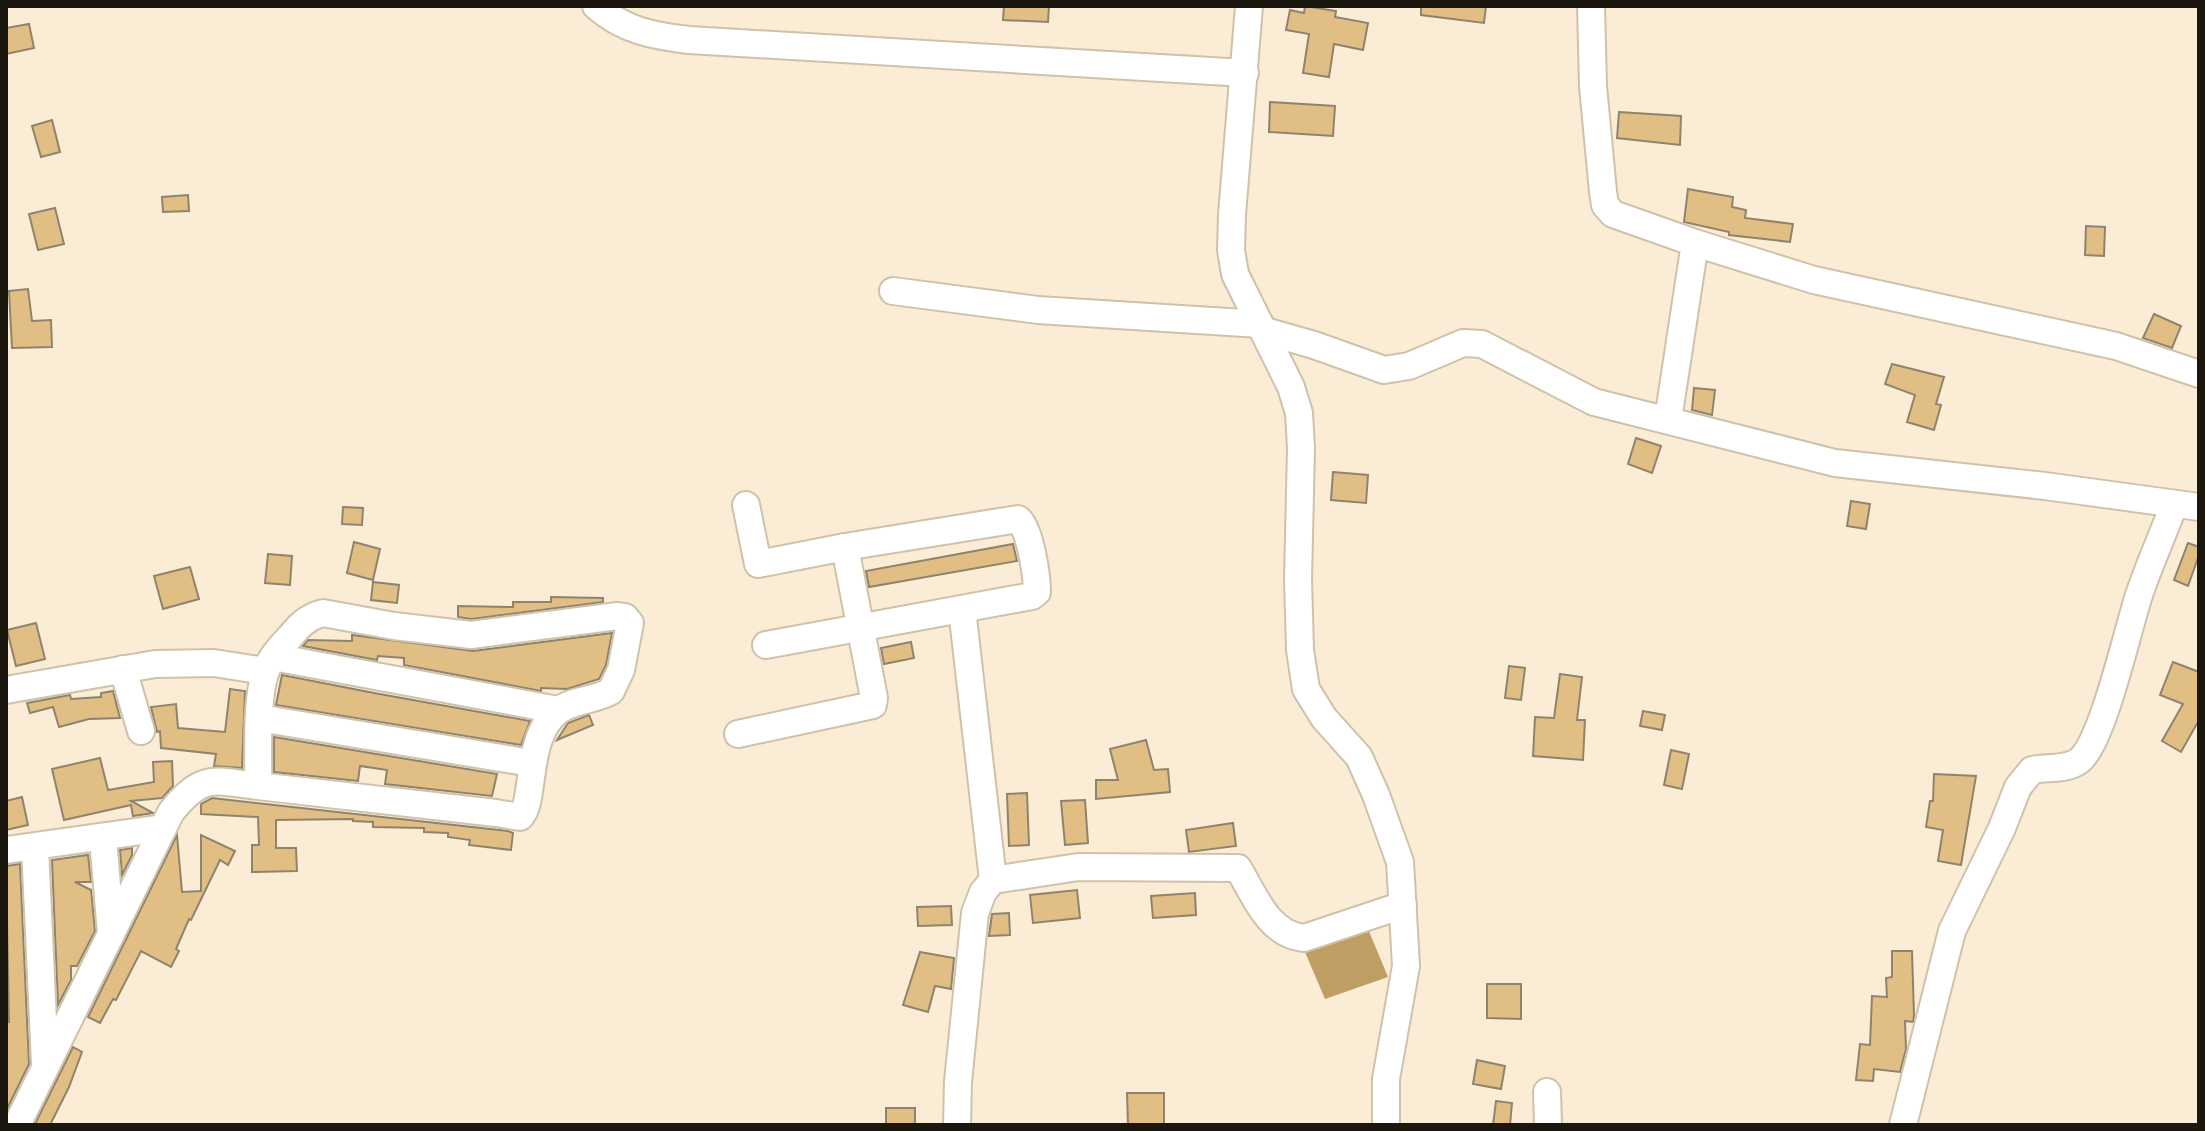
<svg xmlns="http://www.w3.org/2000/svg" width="2205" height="1131" viewBox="0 0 2205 1131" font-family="'Crimson Pro',serif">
<rect width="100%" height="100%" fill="#fbedd5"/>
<!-- water -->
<path fill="#bf9e64" d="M1368 929 1388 977 1325 999 1305 952Z"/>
<!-- building -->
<g fill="#e1bf84" stroke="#90836e" stroke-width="2">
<path d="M1004 6H1049L1048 22 1003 20Z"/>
<path d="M1305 6 1336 11 1335 17 1368 23 1363 50 1334 44 1329 77 1303 73 1309 34 1286 30 1290 10 1304 13Z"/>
<path d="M1421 6H1486L1484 23 1421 15Z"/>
<path d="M29 24 34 48 6 54V28Z"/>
<path d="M1270 102 1335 106 1333 136 1269 132Z"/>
<path d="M1619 112 1681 116 1680 145 1617 138Z"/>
<path d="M52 120 60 152 41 157 32 126Z"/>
<path d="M1688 189 1733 197 1732 207 1746 210 1745 218 1793 224 1790 242 1729 235V232L1684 222Z"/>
<path d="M188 195 189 211 163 212 162 197Z"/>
<path d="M55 208 64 244 38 250 29 214Z"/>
<path d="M2086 226 2105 227 2104 256 2085 255Z"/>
<path d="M28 289 32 321 51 320 52 347 12 348 9 291Z"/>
<path d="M2154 314 2181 326 2172 348 2143 338Z"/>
<path d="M1892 364 1944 377 1936 404 1941 405 1934 430 1907 422 1915 395 1885 384Z"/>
<path d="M1694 388 1715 390 1712 415 1692 410Z"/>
<path d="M1636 438 1661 446 1652 473 1628 464Z"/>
<path d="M1333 472 1368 475 1366 503 1331 500Z"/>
<path d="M1851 501 1870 504 1866 529 1847 526Z"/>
<path d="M343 507 363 508 362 525 342 524Z"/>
<path d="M354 542 380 549 373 580 347 573Z"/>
<path d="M2188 543 2199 547V555L2188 586 2174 580Z"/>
<path d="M1013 544 1017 561 869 587 866 571Z"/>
<path d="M268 554 292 556 290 585 265 583Z"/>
<path d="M190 567 199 599 163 609 154 576Z"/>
<path d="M373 582 399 585 397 603 371 600Z"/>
<path d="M551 597 603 598V602L471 619 458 617V606L513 607V602H551Z"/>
<path d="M36 623 45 659 16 666 7 630Z"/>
<path d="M612 633 606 665 599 679 567 689 541 688V691L404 665V658L378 656 377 660 303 646 308 640 352 641V635L473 651Z"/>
<path d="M911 642 914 658 884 664 881 648Z"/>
<path d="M2173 662 2199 672V720L2181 752 2162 741 2183 704 2160 695Z"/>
<path d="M1509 666 1525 668 1521 700 1505 698Z"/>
<path d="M1560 674 1582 677 1577 720H1585L1583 760 1533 756 1535 717 1554 718Z"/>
<path d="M282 675 374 693 530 721 521 745 276 705Z"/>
<path d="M230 689 245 691 242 768 214 766 216 754 161 748 160 731 157 732 151 707 176 704 178 728 225 732Z"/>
<path d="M113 691 120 718 89 719 59 727 53 707 30 713 27 703 70 695 71 699 101 697V693Z"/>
<path d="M1643 711 1665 715 1662 730 1640 726Z"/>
<path d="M589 715 593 725 557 740 568 723Z"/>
<path d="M274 737 497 774 492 796 385 784 387 770 360 766 358 781 274 772Z"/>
<path d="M1146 740 1154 770 1168 769 1170 792 1096 799V780H1118L1110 749Z"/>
<path d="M1671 750 1689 754 1682 789 1664 785Z"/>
<path d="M100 758 108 790 154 782 153 762 172 761 173 786 162 798 131 801 153 813 133 816 131 805 64 820 52 769Z"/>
<path d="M1934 774 1976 776 1961 865 1938 861 1943 830 1926 827 1930 801H1933Z"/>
<path d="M1027 793 1029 845 1009 846 1007 794Z"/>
<path d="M22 797 28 825 6 830V801Z"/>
<path d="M212 798 508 831 513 833 511 850 469 845 470 840 448 837V833L424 832V828L373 827V822L353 821V819L276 820V848H296L297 871 252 872V845H259L258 817 201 814V804Z"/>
<path d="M1085 800 1088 843 1065 845 1061 801Z"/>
<path d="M1233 823 1236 846 1189 852 1186 830Z"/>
<path d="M177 835 182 892 201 891V835L235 851 228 865 220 860 191 920 189 919 176 949 179 951 171 967 141 951 116 1000 113 999 100 1023 88 1017Z"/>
<path d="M132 848V855L122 875 120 850Z"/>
<path d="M88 855 91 882H75L91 890 95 931 77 966H71V980L58 1005 52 860Z"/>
<path d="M20 864 29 1064 6 1111V1022H9L6 866Z"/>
<path d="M1077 890 1080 918 1033 923 1030 895Z"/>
<path d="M1195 893 1196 915 1153 918 1151 896Z"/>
<path d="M951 906 952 925 918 926 917 907Z"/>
<path d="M1009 913 1010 935 989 936 992 914Z"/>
<path d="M1892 951H1912L1914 1015 1913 1022 1905 1021 1906 1049 1900 1072 1874 1069 1873 1081 1856 1080 1860 1044 1870 1045 1872 996 1887 997 1886 978 1892 977Z"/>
<path d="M920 952 954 958 951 989 935 986 928 1012 903 1005Z"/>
<path d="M1487 984H1521V1019L1487 1018Z"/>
<path d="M73 1047 82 1052 69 1087 50 1125 35 1124Z"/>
<path d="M1477 1060 1505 1066 1501 1089 1473 1084Z"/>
<path d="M1127 1093H1164V1125H1128Z"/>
<path d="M1496 1101 1512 1103 1510 1125H1493Z"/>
<rect x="886" y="1108" width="29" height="17"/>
</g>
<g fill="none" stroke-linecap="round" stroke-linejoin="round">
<!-- minor casing -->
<g stroke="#cfc2ab" stroke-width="30">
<g id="minor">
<path d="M596 6C623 30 653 36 689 40L1245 73"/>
<path d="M1249 6 1232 215 1231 250 1235 274 1291 387 1299 413 1301 448 1298 580 1300 650 1306 689 1324 718 1359 757 1376 795 1400 862 1406 966 1386 1079V1125"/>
<path d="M1591 6 1593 86 1603 192 1605 205 1613 214 1695 243 1814 280 2116 346 2199 374"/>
<path d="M893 291 1038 310 1260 324"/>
<path d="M1265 331 1314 345 1384 370 1409 366 1463 343 1482 344 1594 402 1835 463 2045 486 2199 507"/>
<path d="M1668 420 1695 243"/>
<path d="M746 505 758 564 845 547 1018 519C1030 527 1037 577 1037 592L1032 596 766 645"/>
<path d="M962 609 993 880"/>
<path d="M273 657 558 710"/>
<path d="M123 669 141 731"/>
<path d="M6 690 155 664 214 663 265 671"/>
<path d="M259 718 531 763"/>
<path d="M738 734 873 705 874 698 845 547"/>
<path d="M103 838 111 934"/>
<path d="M35 847 45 1064"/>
<path d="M6 850 163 828"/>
<path d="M1547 1092 1548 1125"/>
<path d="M17 1125 171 812C202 774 212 780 258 786L496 813 520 817C536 803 524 737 558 711 573 699 595 701 611 691L621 670 630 623 625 617 618 616 471 635 394 626 323 613C307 617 299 626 289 638 280 647 272 656 267 668 255 697 259 754 258 786"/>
<path d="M957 1125 958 1082 975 913 983 892 993 880 1078 867 1238 868C1255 896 1268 934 1304 938L1403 905"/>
<path d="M1903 1125 1952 931 2002 828 2018 787 2032 770C2047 767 2068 770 2080 760 2104 739 2128 627 2140 592 2150 563 2163 534 2174 505"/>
</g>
</g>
<!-- minor -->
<use href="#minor" stroke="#fff" stroke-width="26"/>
</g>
<!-- border -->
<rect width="2205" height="1131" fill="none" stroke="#1b160e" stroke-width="16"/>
</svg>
